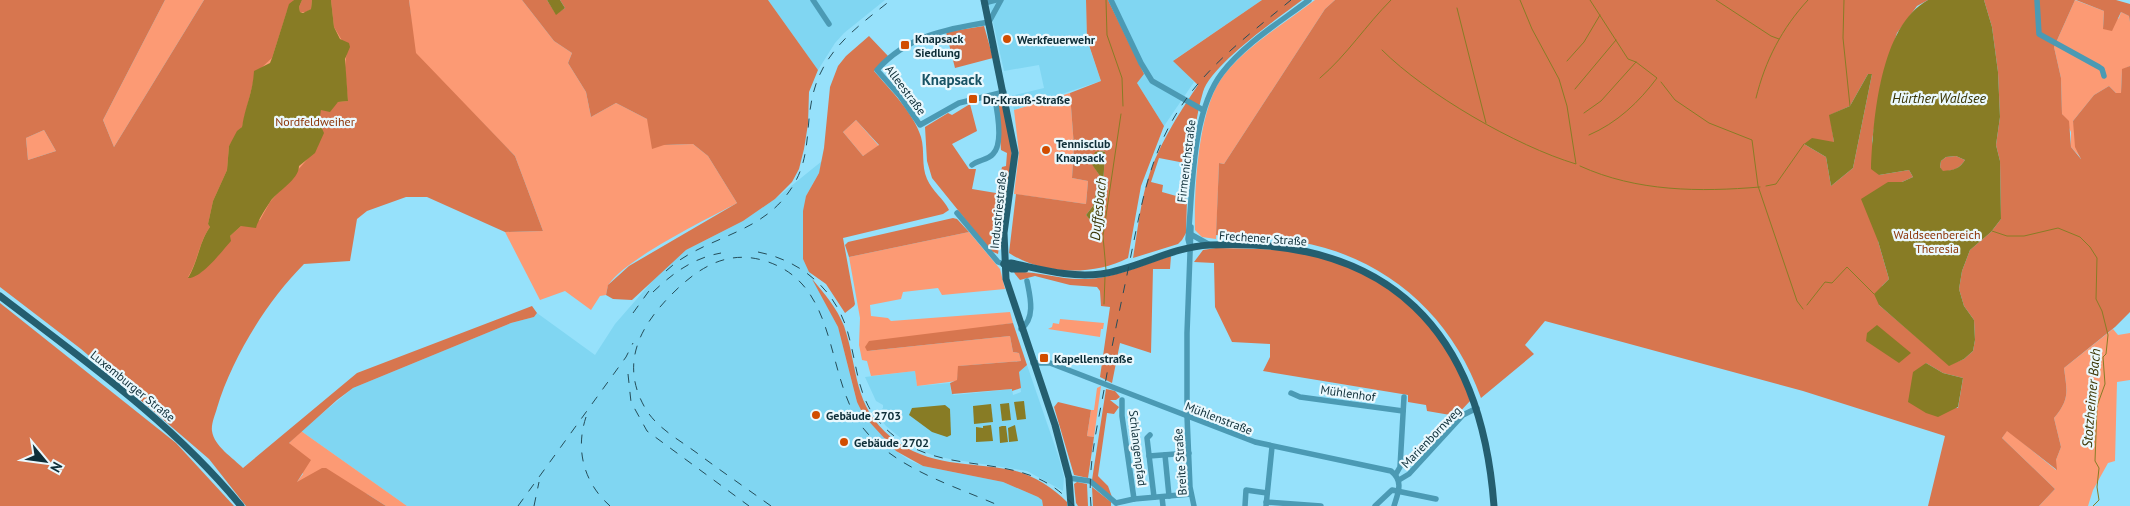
<svg xmlns="http://www.w3.org/2000/svg" width="2130" height="506" viewBox="0 0 2130 506" font-family="'PT Sans',sans-serif">
<rect width="100%" height="100%" fill="#96e1fb"/>
<!-- built -->
<g fill="#80d6f2">
<path d="M768 0H885L844 33 835 43 818 70Z"/>
<path d="M988 0H1086L1087 40 1101 81 1014 110 1011 96 1044 88 1039 65 1004 71Z"/>
<path d="M1108 0H1262L1174 60 1194 82 1164 126 1137 83Z"/>
<path d="M822 161 819 173 806 196 803 259 838 327 857 402 896 451 909 460 923 466 1003 482 1038 497 1042 500 1043 506H407L301 431 353 388 511 323 534 317 537 313 595 355 615 324 662 270 686 250 743 221 775 199Z"/>
<path d="M1027 365 1059 458 1064 477 1063 491 1027 471 950 459 932 455 908 444 886 426 876 414 883 408V405L876 401 865 377 915 371 917 386 950 383 951 392 954 395 1012 389 1013 395 1021 392 1019 372Z"/>
</g>
<!-- green -->
<g fill="#fc9a74">
<path d="M165 0H204L114 147 103 120Z"/>
<path d="M239 0H404L412 29 409 0H522L554 41 572 53 568 63 586 92 591 117 616 103 647 119 664 145 693 144 708 156 737 203C707 219 627 258 609 284 607 287 607 291 606 295L600 296 591 310 565 291 540 300 505 232 543 231 515 156 427 66 161 313Z"/>
<path d="M1315 0H1335L1325 9 1224 164 1219 163 1216 239 1202 237 1195 230C1194 189 1198 107 1224 75 1248 45 1285 23 1315 0Z"/>
<path d="M2075 0 2104 11 2103 29 2119 18 2121 12 2129 16 2130 22V66L2122 70 2121 93H2116L2109 86 2094 95 2073 121 2082 159 2071 147V132L2062 114 2061 78 2054 47Z"/>
<path d="M1070 93 1074 147 1072 178 1088 181 1086 204 1014 194 1019 153 1014 110Z"/>
<path d="M856 120 879 146 863 156 843 132Z"/>
<path d="M44 130 56 151 28 160 26 138Z"/>
<path d="M969 232 1000 269 1005 289 942 295 938 288 903 292 901 299 870 305 871 316 888 318 891 321 1010 312 1013 323 961 331 867 351 1010 336 1013 352 1019 353 1021 361 959 366 957 381 917 386 915 371 871 376 867 361 862 360 859 345 860 318 849 257Z"/>
<path d="M1060 319 1104 323 1103 329H1101L1100 337 1048 329 1052 327 1053 323 1059 324Z"/>
<path d="M2113 329 2118 335 2130 333V380L2117 382 2115 461 2108 463 2093 490 2088 506H2039L2055 489 2002 438 2007 430 2056 470V460L2061 447 2054 418C2070 399 2067 391 2064 368Z"/>
<path d="M1101 386 1094 437 1087 436 1091 410H1094L1097 388Z"/>
<path d="M301 431 407 506H386L367 494 296 483 303 474 289 443Z"/>
</g>
<!-- forest -->
<g fill="#d7764f" fill-rule="evenodd">
<path d="M0 0H165L103 120 114 147 204 0H294L287 11 272 58 259 70 254 79 242 127 229 146 227 170 213 201 208 224 210 227C199 242 198 261 188 277L200 273 230 241V236L241 226 260 220 270 202 317 148 321 129 318 116 321 110 338 102 348 101 345 68 347 49 334 27 331 0H409L416 53 515 156 543 231 505 232 427 197H406L367 211 357 219 350 261 304 264C267 301 232 358 217 408 215 415 211 424 212 431 214 446 233 458 243 468L357 373 532 306 537 313 534 317 511 323 353 388 337 400 289 443 311 460 297 482 322 468H326L386 506H246L209 459 81 349 0 287ZM44 130 56 151 28 160 26 138Z"/>
<path d="M302 0H312L311 9 306 12H300L299 7Z"/>
<path d="M522 0H547L556 14 565 8 560 0H768L818 70 809 92 808 124 804 149 799 169 792 182 775 199 743 221 686 250 632 300 613 299 606 295 608 285 629 266 737 203 708 156 693 144 664 145 652 149 647 119 616 103 591 117 586 92 568 63 572 53 554 41Z"/>
<path d="M1086 0H1108L1144 74 1137 83 1164 126 1141 186 1128 258C1093 276 1043 275 1009 253L1016 194 1086 204 1088 181 1072 178 1074 147 1070 93 1101 81 1087 39ZM1100 151 1105 152 1103 187 1091 221 1086 215 1093 206 1100 176 1091 162Z"/>
<path d="M1262 0H1302C1278 18 1211 65 1203 92 1196 115 1194 140 1190 164L1159 158 1151 182 1163 185 1162 192 1187 199 1186 233 1182 240 1178 244 1133 258C1137 234 1140 208 1146 185 1156 149 1177 116 1198 85L1173 61Z"/>
<path d="M1335 0H1928L1917 6 1897 33 1881 83 1872 141 1879 175 1909 170 1913 177 1902 182H1888L1878 241 1889 279 1882 286 1879 305 1949 365 1964 359 1973 351 1975 340 1974 320 1964 306 1959 289 1962 271 1970 250 1991 232 2001 219 2000 161 1996 145 2000 117 1998 72 1992 27 1984 0H2075L2054 47 2061 78 2062 114 2069 121 2071 147 2081 159 2075 147 2073 121 2094 95 2109 86 2116 93H2121L2122 69 2130 66V312L2115 327 2064 368C2067 391 2070 399 2054 418L2061 447 2056 460 2057 470 2007 431 2002 438 2055 489 2039 506H1928L1945 436 1803 391 1545 321 1525 345 1534 354 1481 398C1452 316 1386 257 1299 242 1272 237 1244 239 1216 235L1219 163 1224 164 1325 9ZM1868 74H1872L1853 168 1831 186 1826 157 1804 144 1834 142 1830 115 1850 106ZM1926 363 1943 373 1963 378 1958 408 1909 402 1911 390Z"/>
<path d="M2076 0H2116L2130 4V22L2129 16 2121 12 2112 31 2103 29 2104 11Z"/>
<path d="M984 26 993 58 955 68 946 32Z"/>
<path d="M869 36 888 56 874 71C891 91 913 112 921 137 925 151 921 165 927 179 932 191 944 199 949 210L943 214 843 238 855 304 854 306 845 313 826 284 809 272 803 259V211L806 196 819 173 824 148 830 87 838 66 846 56ZM856 120 879 145 863 156 843 132Z"/>
<path d="M1002 96 1011 142 1012 160 998 254 991 251 932 178 927 161 925 127 948 113 952 115 970 104 977 131 952 144 969 169H976L972 189 996 193 1002 167 1006 166 1007 153 1001 150 997 98Z"/>
<path d="M1956 156 1965 160C1959 169 1954 170 1943 172L1940 167 1941 161 1946 157Z"/>
<path d="M953 218 957 219 969 232 849 257 845 245 848 242Z"/>
<path d="M1216 248C1245 249 1275 248 1304 253 1379 268 1451 326 1470 401L1456 416 1427 411 1426 405 1408 402V395L1263 371 1270 357V344L1232 342 1215 307 1214 263 1194 262 1203 250Z"/>
<path d="M1171 256 1170 269H1153L1151 353 1120 343 1112 383 1100 377 1110 307 1101 306 1100 291 1097 287 1070 285 1035 276 1020 280 1015 274 1014 272C1037 271 1058 279 1080 279 1111 280 1142 265 1171 256Z"/>
<path d="M812 279C824 293 837 308 844 326 859 370 852 405 892 438 928 467 970 462 1012 470 1033 475 1052 487 1067 502V506H1043L1042 500 1038 497 1003 482 923 466 896 451 864 416 857 402 838 327Z"/>
<path d="M0 303 176 443 234 506H0Z"/>
<path d="M1013 323 1027 365 1019 372 1021 388 1012 391V389L952 394 950 383 957 380 958 366 1021 361 1019 353 1013 352 1010 336 867 351 865 347 869 341Z"/>
<path d="M1106 389 1115 391 1120 397 1116 400H1110L1119 407 1114 414 1107 413 1098 476 1108 486 1112 497 1092 480Z"/>
<path d="M1058 402 1091 410 1087 436 1094 437 1088 478 1074 475 1054 407Z"/>
<path d="M1077 482 1087 484 1088 506H1078L1076 503 1074 484Z"/>
<path d="M1092 487 1111 502V506H1093Z"/>
</g>
<!-- water -->
<g fill="#887c25" fill-rule="evenodd">
<path d="M302 0 299 7 300 12 303 13 311 9 312 0H331L334 27 340 39 349 43 350 47 345 59 348 101 338 102 330 112 321 110 319 122 324 133 315 153 299 166C299 180 276 192 270 202 266 208 258 220 256 228L241 226 230 236 231 241C222 251 201 279 188 278 198 262 199 242 210 227L208 224 213 201 227 170 229 146 237 131 242 127C245 107 253 92 254 71L270 63 272 58 289 4 294 0Z"/>
<path d="M547 0H560L565 8 556 15Z"/>
<path d="M1928 0H1984L1992 27 1998 72 2000 117 1996 145 2000 161 2001 219 1991 232 1970 250 1962 271 1959 289 1964 306 1974 320 1975 340 1973 351 1964 359 1949 366 1879 305 1874 294 1889 279 1878 241 1861 199 1888 182H1902L1913 177 1909 170 1879 175 1871 169C1873 119 1880 26 1928 0ZM1956 156 1965 160C1959 169 1954 170 1943 171L1940 167 1941 161 1946 157Z"/>
<path d="M1868 74H1872L1853 168 1831 186 1826 157 1804 144 1812 138 1834 142 1829 115 1850 106Z"/>
<path d="M1100 151 1105 152 1103 187 1097 216 1091 221 1086 215 1093 206 1100 176 1091 163 1095 152Z"/>
<path d="M1877 325 1911 353 1899 363 1866 341 1867 333Z"/>
<path d="M1926 363 1943 373 1963 378 1958 407 1938 417 1926 413 1908 402 1913 372Z"/>
<path d="M1024 401 1026 419 1017 420 1014 402Z"/>
<path d="M1009 403 1011 420 1002 421 1000 404Z"/>
<path d="M991 404 993 422 974 424 973 406Z"/>
<path d="M945 405 950 409 951 435 947 437 932 432 909 415 912 408Z"/>
<path d="M991 425 993 441 976 442V427L983 428V426Z"/>
<path d="M1015 425 1018 441 1009 442 1008 428Z"/>
<path d="M1002 426H1006L1008 442 1000 443 999 427Z"/>
</g>
<g fill="none" stroke-linecap="round" stroke-linejoin="round">
<!-- stream -->
<g stroke="#887c25" stroke-width="1">
<path d="M1106 0 1107 35 1122 78 1123 106"/>
<path d="M1716 0 1771 36 1779 39"/>
<path d="M1844 0 1843 38 1850 106"/>
<path d="M1457 8 1486 123"/>
<path d="M1382 50C1426 94 1516 146 1576 164L1567 106 1559 79 1532 29 1520 0"/>
<path d="M1567 61 1584 42 1600 15"/>
<path d="M1320 78C1347 55 1366 25 1391 0"/>
<path d="M1661 82 1675 100 1709 123 1752 140 1758 186 1797 301 1803 309"/>
<path d="M1575 89 1616 40"/>
<path d="M1756 98C1765 61 1782 28 1808 0"/>
<path d="M1584 113 1601 101 1636 62"/>
<path d="M1589 135C1617 123 1639 102 1657 78L1636 62 1628 59 1590 0"/>
<path d="M1580 166C1637 192 1700 192 1760 187"/>
<path d="M1766 186 1776 184 1804 144"/>
<path d="M1992 231 2007 236H2024L2058 228 2080 237 2090 247 2097 258 2096 299 2102 311 2108 335 2106 354 2103 357 2105 384 2097 406 2095 461 2099 468 2097 487 2099 500 2093 506"/>
<path d="M1106 270 1103 236 1121 114"/>
<path d="M1104 304 1105 277"/>
<path d="M1807 305 1825 282 1832 283 1847 267 1874 294"/>
</g>
<!-- minor -->
<g stroke="#4b9ab4" stroke-width="5.5">
<path d="M813 0 829 24"/>
<path d="M1001 0 989 22C946 29 907 36 877 70L900 96 920 125 959 103 1004 92"/>
<path d="M1111 0 1141 63 1152 81 1203 110"/>
<path d="M2037 0 2039 34 2099 67 2102 69 2104 76"/>
<path d="M984 3 996 0"/>
<path d="M972 165C978 160 988 160 993 154 1004 143 997 109 994 95"/>
<path d="M957 213 998 262 1004 264"/>
<path d="M1191 227 1187 333V416L1190 487 1194 506"/>
<path d="M1192 235 1210 245"/>
<path d="M1190 247 1188 239C1193 190 1191 113 1222 73 1244 44 1280 22 1309 0"/>
<path d="M1021 329C1036 318 1030 296 1027 281"/>
<path d="M1033 363H1050L1255 442 1391 471C1404 481 1398 493 1394 506"/>
<path d="M1291 393 1300 397 1403 411"/>
<path d="M1122 400V416L1134 499"/>
<path d="M1150 435 1147 438 1154 497"/>
<path d="M1165 455 1169 496"/>
<path d="M1149 456 1189 453"/>
<path d="M1396 474 1400 467 1404 397"/>
<path d="M1069 478 1090 481 1116 503"/>
<path d="M1399 480 1409 474 1463 415 1477 408"/>
<path d="M1162 497 1163 506"/>
<path d="M1266 502 1321 506"/>
<path d="M1116 503 1134 499 1191 494"/>
<path d="M1245 506 1246 490 1267 493"/>
<path d="M1266 506 1272 447"/>
<path d="M1375 506 1392 490 1436 499"/>
</g>
<!-- major -->
<g stroke="#245e6f" stroke-width="7">
<path d="M984 0 1015 153 1004 233 1006 279 1055 425 1069 478 1071 506"/>
<path d="M1004 264 1011 263C1041 269 1069 278 1101 274 1138 269 1170 247 1210 245 1390 236 1481 332 1494 506"/>
<path d="M1004 264 1012 269H1025"/>
<path d="M0 296C85 361 173 423 241 506"/>
</g>
<!-- rail -->
<g stroke="#254d59" stroke-width="1" stroke-dasharray="9 9" stroke-linecap="butt">
<path d="M758 252C803 261 838 292 849 337 858 370 858 402 884 427 941 484 1023 444 1074 506"/>
<path d="M666 271C701 238 754 236 785 197 816 159 802 125 816 84 829 46 861 24 891 0"/>
<path d="M653 292C673 273 693 258 721 253"/>
<path d="M633 313 654 284"/>
<path d="M628 374 631 402 647 431 749 506"/>
<path d="M586 417C575 450 584 483 610 506"/>
<path d="M518 506 626 357 633 343"/>
<path d="M534 506 539 482"/>
<path d="M771 506C746 488 721 471 697 453 678 439 655 427 644 406 620 362 641 325 672 294 697 269 725 250 762 260 841 282 823 375 863 428 895 469 955 486 1000 506"/>
<path d="M1091 506C1087 464 1099 420 1106 379 1113 339 1122 300 1130 260 1141 207 1149 157 1178 111 1207 65 1250 34 1291 0"/>
</g>
</g>
<!-- markers -->
<g fill="#d14d00" stroke="#eaf8fd" stroke-width="2">
<circle cx="1007" cy="39" r="5"/>
<rect x="900" y="40" width="10" height="10" rx="2.5"/>
<rect x="968" y="94" width="10" height="10" rx="2.5"/>
<circle cx="1046" cy="150" r="5"/>
<rect x="1039" y="353" width="10" height="10" rx="2.5"/>
<circle cx="816" cy="415" r="5"/>
<circle cx="844" cy="442" r="5"/>
</g>
<g text-anchor="middle" dominant-baseline="central" stroke-width="4.5" stroke-linejoin="round" paint-order="stroke">
<!-- poi labels -->
<g font-size="12" font-weight="bold" fill="#0e2e38" stroke="#eaf8fd" text-anchor="start">
<text x="915" y="38">Knapsack<tspan x="915" dy="14">Siedlung</tspan></text>
<text x="1017" y="39">Werkfeuerwehr</text>
<text x="983" y="99">Dr.-Krauß-Straße</text>
<text x="1056" y="143">Tennisclub<tspan x="1056" dy="14">Knapsack</tspan></text>
<text x="1054" y="358">Kapellenstraße</text>
<text x="826" y="415">Gebäude 2703</text>
<text x="854" y="442">Gebäude 2702</text>
</g>
<!-- street labels -->
<g font-size="12" fill="#0e2e38" stroke="#eaf8fd">
<text transform="translate(906 90) rotate(53)">Alleestraße</text>
<text transform="translate(1186 161) rotate(-83)">Firmenichstraße</text>
<text transform="translate(998 210) rotate(-84)">Industriestraße</text>
<text transform="translate(1263 238) rotate(4)">Frechener Straße</text>
<text transform="translate(133 386) rotate(39)">Luxemburger Straße</text>
<text transform="translate(1348 393) rotate(8)">Mühlenhof</text>
<text transform="translate(1219 418) rotate(21)">Mühlenstraße</text>
<text transform="translate(1431 437) rotate(-46)">Marienbornweg</text>
<text transform="translate(1138 448) rotate(83)">Schlangenpfad</text>
<text transform="translate(1180 462) rotate(-94)">Breite Straße</text>
</g>
<!-- park labels -->
<g font-size="12" fill="#8d3509" stroke="#eaf8fd">
<text x="315" y="121">Nordfeldweiher</text>
<text x="1937" y="234">Waldseenbereich<tspan x="1937" dy="14">Theresia</tspan></text>
</g>
<!-- water labels -->
<g font-size="14" font-style="italic" fill="#3b3504" stroke="#eaf8fd">
<text x="1939" y="98">Hürther Waldsee</text>
<text transform="translate(1098 209) rotate(-84)">Duffesbach</text>
<text transform="translate(2091 398) rotate(-85)">Stotzheimer Bach</text>
</g>
<!-- quarter labels -->
<g font-size="15" font-weight="bold" fill="#185365" stroke="#eaf8fd">
<text x="952" y="79">Knapsack</text>
</g>
</g>
<!-- north arrow -->
<g transform="translate(45 461) rotate(119)" stroke="#eaf8fd" stroke-width="4" paint-order="stroke">
<path d="M0-4L9 19L0 12L-9 19Z" fill="#0e2e38"/>
<text y="-8" font-size="14" font-weight="bold" text-anchor="middle" fill="#0e2e38">N</text>
</g>
</svg>
